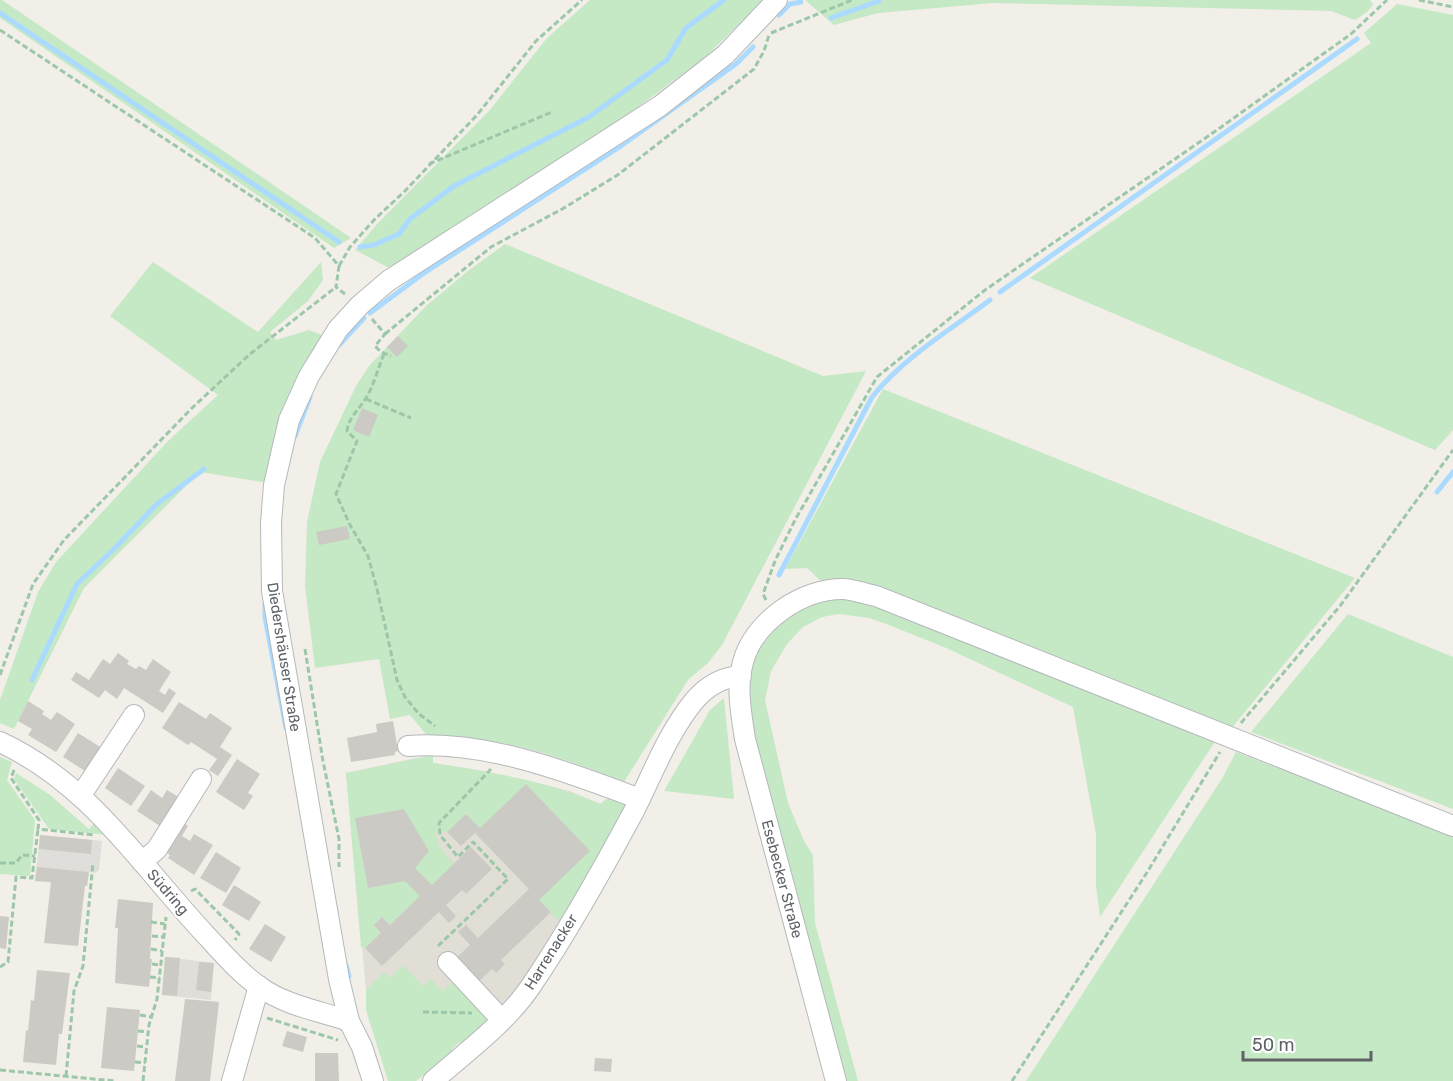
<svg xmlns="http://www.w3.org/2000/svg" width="1453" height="1081" viewBox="0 0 1453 1081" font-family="Rubik,sans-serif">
<rect width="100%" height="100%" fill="#f1efe8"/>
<!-- industrial -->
<g fill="#e0deda">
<path d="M40 835 102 841 99 870 95 873 89 872 87 886 35 881Z"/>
<path d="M165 957 214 963 211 1000 162 995Z"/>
</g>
<!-- education -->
<path fill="#e1ded6" d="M416 758 433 763 485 771 524 780 570 791 600 804 612 795 626 812 525 983 486 1024 443 991 389 978 384 973 366 990 346 773Z"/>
<!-- green -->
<g fill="#c5e8c5">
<path d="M0 0H2L351 238 334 248 0 18Z"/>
<path d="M590 0H764L705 57 622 119 391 269 355 250 378 223 489 111 547 38Z"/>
<path d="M805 0H1370L1373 5 1367 12 1355 20 1331 11 993 3 878 13 834 25Z"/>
<path d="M1397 4 1453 15V430L1435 450 1030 278 1371 43 1364 33Z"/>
<path d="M505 244 823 376 866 371 722 645 708 663 688 680 624 782C564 758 494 733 429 738L410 715 390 719 379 659 315 668 305 586 307 522 320 462 356 386 369 366 426 306 468 271Z"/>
<path d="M153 262 258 332 321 262 323 280 308 301 270 332 276 340 309 330 322 335 283 421 268 483 200 472 84 588 14 729 0 723V700L38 592 56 562 169 440 218 395 110 316Z"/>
<path d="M883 389 1355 578 1230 730 823 583 807 568 785 569Z"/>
<path d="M839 598 867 601 1216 740 1100 917 1096 886V834L1073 707 944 647 889 625 869 618 839 614 822 617 803 627 787 644 771 671 765 700 788 803 804 841 813 855 815 923 858 1081H845L751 732C750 722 747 711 747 700 748 644 781 603 839 598Z"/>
<path d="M1348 614 1453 657V809L1251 732Z"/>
<path d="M724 698 734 799 664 791 710 710Z"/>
<path d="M1236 752 1453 836V1081H1026L1223 777Z"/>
<path d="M433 755V763C490 772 547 781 600 804L612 795 625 800 626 805 563 922 551 915V912L539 900 492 817 480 828 466 814 447 832 440 830 436 832 439 846 454 864 390 925 381 917 374 925 381 933 365 948 361 947 346 773Z"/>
<path d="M0 757 12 762 7 780 35 820 30 876 0 874Z"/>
<path d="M16 773 50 795 89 829 96 821 108 835 49 829 14 779Z"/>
<path d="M403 965 423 986 431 979 443 991 456 978 486 1017V1024L462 1043 460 1042 452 1049 453 1051 416 1081H388L366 1010V990L384 972 390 978Z"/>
</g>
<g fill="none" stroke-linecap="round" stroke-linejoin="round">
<!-- stream -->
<g stroke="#aadaff" stroke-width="5">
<path d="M0 13 339 242"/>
<path d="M779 15 790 4 801 2 800 0"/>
<path d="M831 18 879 1"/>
<path d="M360 247 374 245 399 234 410 219 454 186 589 117 667 60 686 28 724 0"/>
<path d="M1000 292 1357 39"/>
<path d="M370 313 424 273 618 148 736 64 753 47"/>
<path d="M339 345 364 318"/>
<path d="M295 436 310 397"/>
<path d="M1437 492 1453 472"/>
<path d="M779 575 872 397C903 358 950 330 990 300"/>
<path d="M265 604V617L286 728"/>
<path d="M32 680 77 584 114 549 157 504 204 469"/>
<path d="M346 965 349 976"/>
</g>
</g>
<!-- building -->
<g fill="#cccac5">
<path d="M398 336 408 346 397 357 387 347Z"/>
<path d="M362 408 378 415 369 437 353 430Z"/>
<path d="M347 526 350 539 319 545 316 532Z"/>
<path d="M118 653 129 661 127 664 136 669 139 666 146 670 153 659 171 672 159 691 165 695 169 688 176 693 163 713 124 688 117 699 105 690 99 698 71 680 76 672 89 680 103 659 110 664Z"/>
<path d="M28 701 44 711 42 714 51 720 57 712 75 724 56 752 28 735 32 729 18 721Z"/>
<path d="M179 702 206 719 210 713 232 728 220 747 232 755 218 776 209 770 217 759 191 742 188 745 162 728Z"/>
<path d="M393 721 398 751 395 752V755L351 762 347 738 377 732 376 724Z"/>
<path d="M78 733 105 750 90 774 63 757Z"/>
<path d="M237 759 260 774 248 793 253 796 244 810 216 792Z"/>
<path d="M118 768 145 786 131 806 105 788Z"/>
<path d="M526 784 590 851 539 900 551 912 501 960 505 964 496 973 492 969 478 982 455 959 470 945 458 932 466 925 478 938 529 889 475 833 461 846 447 832 466 814 480 828Z"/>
<path d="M151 790 162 798 167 790 182 799 163 828 137 811Z"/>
<path d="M404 809 429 851 415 868 432 885 471 847 492 869 466 894 462 890 446 905 456 916 449 923 439 912 382 966 365 948 381 933 374 925 382 917 390 925 420 896 405 881 368 888 355 818Z"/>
<path d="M181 821 188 826 182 836 190 841 194 834 213 845 194 875 168 858 170 855 163 850Z"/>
<path d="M40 835 92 840 91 854 39 849Z"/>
<path d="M216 852 241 868 226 893 200 878Z"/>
<path d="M37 867 89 872 87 886H85L78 946 44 943 51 882 35 881Z"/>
<path d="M234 885 261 902 249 921 222 905Z"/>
<path d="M118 899 153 903 150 959H152L149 987 115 983 118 928H115Z"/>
<path d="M0 916 9 917 6 949 0 948Z"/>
<path d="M265 924 286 937 271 962 249 949Z"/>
<path d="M165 957 180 958 177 996 162 995Z"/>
<path d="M199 962 214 963 211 992 196 990Z"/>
<path d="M37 970 70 973 62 1034H59L56 1065 23 1062 26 1030 28 1031 31 1000 34 1001Z"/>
<path d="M185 999 219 1002 210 1081H175Z"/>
<path d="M107 1007 140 1010 134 1071 101 1068Z"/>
<path d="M287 1031 307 1037 303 1052 282 1046Z"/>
<path d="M315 1053H338L339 1081H315Z"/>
<path d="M595 1058 612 1059 611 1072 594 1071Z"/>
</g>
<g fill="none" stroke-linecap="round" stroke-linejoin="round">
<!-- minor casing -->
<g stroke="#b5b8bc" stroke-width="22">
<g id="minor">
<path d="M0 742C90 784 138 862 204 933 220 950 240 974 260 987 285 1005 319 1011 349 1021"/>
<path d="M408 746C486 740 568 772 640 799"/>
<path d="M81 795 134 715"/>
<path d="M142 862 157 849 201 779"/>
<path d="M448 962 502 1020"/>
<path d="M232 1081 259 986"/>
<path d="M373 1081 362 1047 349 1021 339 979 272 591 271 523 274 485 289 420 309 376 338 329 360 305 388 281 660 106 725 55 777 0"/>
<path d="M433 1081C466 1052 506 1023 531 986 569 930 603 869 635 809 653 773 668 733 694 701 706 687 722 677 741 676"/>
<path d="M836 1081 745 739C741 713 736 687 743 662 754 621 803 588 844 589 855 590 866 594 876 596L1453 826"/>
</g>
</g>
<!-- path -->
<g stroke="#9cc7a9" stroke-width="3" stroke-dasharray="6 3" stroke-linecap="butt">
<path d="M1419 0 1453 7"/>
<path d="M0 30 315 238 339 266 336 287 345 294"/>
<path d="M771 33 852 0"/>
<path d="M429 164 552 112"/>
<path d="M339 266 350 247 375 219 405 191 477 115 536 41 582 0"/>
<path d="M372 319 385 334 375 346 381 352 391 356"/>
<path d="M385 334 491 247 564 208 619 174 754 69 764 51 769 35"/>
<path d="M384 354C378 368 374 385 366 398 359 410 349 416 347 431L357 441 336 494 350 525 368 556 377 589 397 680 405 697 419 714 435 726"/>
<path d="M366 399 411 418"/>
<path d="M766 600 763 594 775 561 795 520 877 377 985 290 1217 130 1351 34 1387 0"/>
<path d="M305 649 323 761 339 839V867"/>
<path d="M0 675 33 584 64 540 192 408 250 354 336 287"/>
<path d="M1241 723 1340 606 1453 450"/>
<path d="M14 770 11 778 39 820 38 829 94 835"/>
<path d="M0 863H16L22 855 35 856"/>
<path d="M191 891 195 889 239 934 235 940"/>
<path d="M151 922 165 924"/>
<path d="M152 936 164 937"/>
<path d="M438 946 508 879 473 842 458 857 440 835 439 823 491 769"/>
<path d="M151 949 162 951"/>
<path d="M152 964 161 965"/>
<path d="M0 967 8 962 16 877 32 878 38 829"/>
<path d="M150 977 160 978"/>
<path d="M423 1012 472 1013"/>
<path d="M140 1015 152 1017"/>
<path d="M267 1018 338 1040"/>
<path d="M138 1031 148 1032"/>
<path d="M137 1046 146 1047"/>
<path d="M135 1062 145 1063"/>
<path d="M0 1070 115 1081"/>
<path d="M66 1076 74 991 83 966 93 863"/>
<path d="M143 1081 149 1025 157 999 166 917"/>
<path d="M1012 1081 1146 874 1220 752"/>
</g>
<!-- minor -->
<use href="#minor" stroke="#fff" stroke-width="20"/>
</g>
<g text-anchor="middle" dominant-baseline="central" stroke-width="4.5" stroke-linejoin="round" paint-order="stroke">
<!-- street labels -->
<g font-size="15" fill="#5f6368" stroke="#fff">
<text transform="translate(284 657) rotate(81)">Diedershäuser Straße</text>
<text transform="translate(782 879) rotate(75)">Esebecker Straße</text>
<text transform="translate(168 892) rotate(49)">Südring</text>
<text transform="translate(551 952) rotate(-58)">Harrenacker</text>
</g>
</g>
<!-- scale -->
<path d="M1243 1051v9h128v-9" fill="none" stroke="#5f6368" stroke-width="3"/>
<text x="1252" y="1051" font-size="18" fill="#5f6368" stroke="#ffffff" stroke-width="4.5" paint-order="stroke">50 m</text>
</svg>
